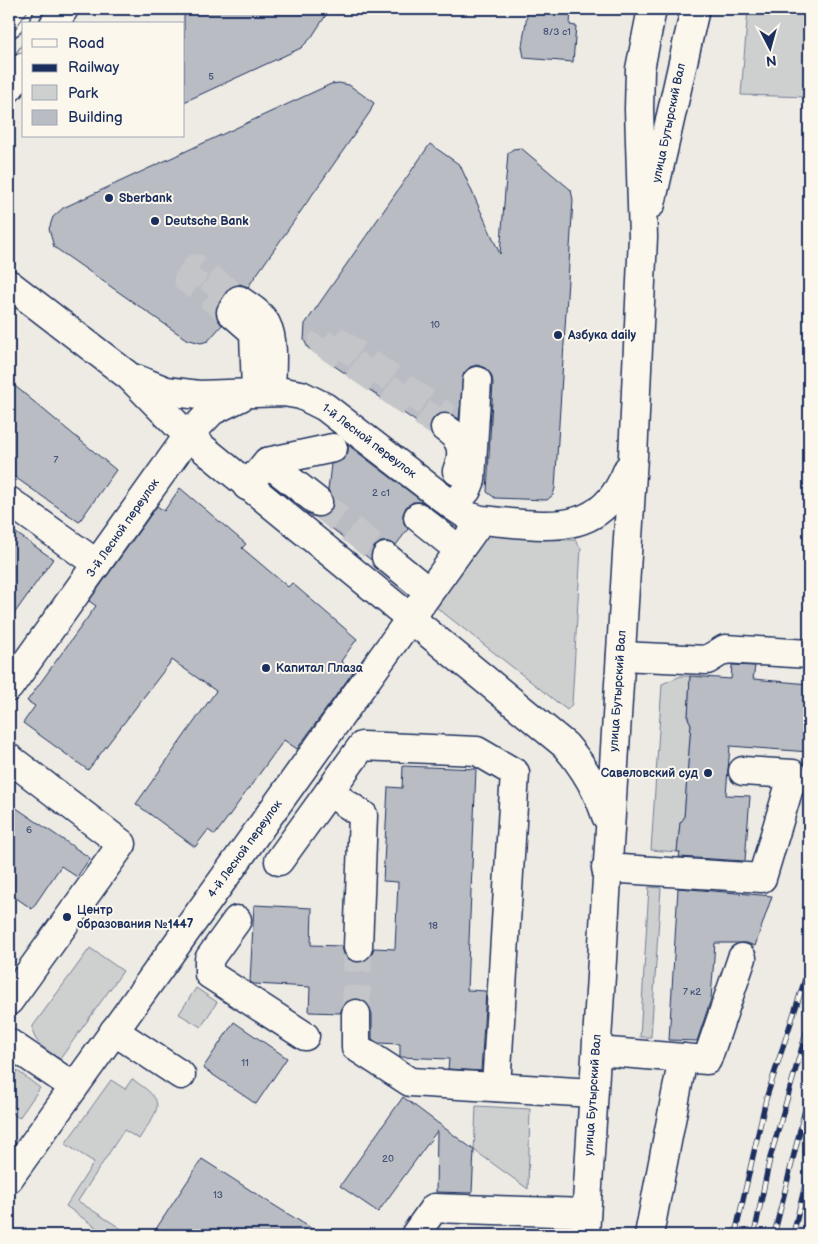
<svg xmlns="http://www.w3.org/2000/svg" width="818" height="1244" viewBox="0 0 818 1244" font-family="'Balsamiq Sans',sans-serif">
<rect width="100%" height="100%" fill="#eeebe4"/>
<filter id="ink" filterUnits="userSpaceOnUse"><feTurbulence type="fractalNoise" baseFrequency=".02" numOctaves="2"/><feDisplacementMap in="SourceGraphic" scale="10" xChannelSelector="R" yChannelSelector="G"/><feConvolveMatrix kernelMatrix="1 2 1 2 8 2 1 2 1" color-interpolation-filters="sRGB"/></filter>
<g filter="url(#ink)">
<!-- green -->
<g fill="#cecfcf" stroke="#747f96">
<path d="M748 9H809V97L741 95Z"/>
<path d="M491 530 530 539 575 540 581 548 572 704 567 710 436 607Z"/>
<path d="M681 676H690L688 718 691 724 684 818 680 823 677 852 651 850 662 684Z"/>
<path d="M649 887 661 888 651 1037H640Z"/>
<path d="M90 948 123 971 60 1059C48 1050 31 1043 33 1026Z"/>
<path d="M196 988 217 1002 201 1027 179 1014Z"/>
<path d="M9 1069 19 1072 40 1088 19 1118 9 1111Z"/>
<path d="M132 1079C168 1103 160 1106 139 1139L124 1130 78 1201 131 1235H98L101 1231 66 1206 94 1162 65 1144 111 1080 125 1089Z"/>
<path d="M476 1106 530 1109 528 1189 474 1150Z"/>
</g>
<!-- building -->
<g fill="#b9bcc3" stroke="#1b2f5e">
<path d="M184 9H330L311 38 301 48 184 102Z"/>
<path d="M528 9H571L570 25 576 26 573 62 524 58 522 46Z"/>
<path d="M339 83 349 85 374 103 370 112 248 287 240 284 232 286 226 291 216 310 217 318 222 325 208 341 201 343 186 339 54 247 49 229 53 217 63 208 331 84Z"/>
<path d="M430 144 460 165 500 254 508 153 513 149 521 148 571 190 573 200 555 488 553 495 547 500 495 498 487 492 493 382 491 374 485 368 477 365 470 367 464 373 459 419 447 413 439 414 432 419 430 431 308 348 304 340 305 324Z"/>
<path d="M9 381 116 470 79 522 9 473Z"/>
<path d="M348 445 423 502H413L406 507 403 515 404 523 408 529 396 545 388 542H381L374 547 371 560 318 517 330 512 333 505V497L328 490 331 464 344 459 348 452Z"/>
<path d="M180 488 246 544 242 548 288 587 292 583 357 639 341 661 353 672 297 749 284 740 215 835 208 830 195 847 136 804 216 691 172 660 88 770 23 723 35 706 27 701 96 606 89 601 157 506 164 511Z"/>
<path d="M9 528 53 559 9 621Z"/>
<path d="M732 665 755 666 753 679 809 684V752L730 746 726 795 750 796 745 861 679 857 680 852H677L680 823 684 818 691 724 688 718 690 676 731 679Z"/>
<path d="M403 766 476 769 467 990 486 991 481 1071 448 1069 449 1059 400 1057V1044L378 1043 372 1039V1014L369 1006 363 1000 356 998 349 1000 343 1006 340 1013 309 1012 310 987 254 984 250 982 254 905 312 908 311 945 342 946 344 955 350 960 358 963 366 961 371 955 374 948 395 949 398 882 383 881 388 787 402 788Z"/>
<path d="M9 803 90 858 77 877 61 866 32 909 9 893Z"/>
<path d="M678 888 772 896 755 946 747 943H715L711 999 697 1041 669 1040Z"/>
<path d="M234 1022 287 1058 256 1104 203 1068Z"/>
<path d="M403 1097 474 1150 472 1193 436 1192 437 1131 378 1212 340 1186Z"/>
<path d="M202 1159 264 1199 322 1235H152Z"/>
</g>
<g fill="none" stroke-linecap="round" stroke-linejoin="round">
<!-- minor-tunnel -->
<g stroke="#c4c5c9" stroke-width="28" stroke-dasharray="28 14" stroke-linecap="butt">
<path d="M231 312 188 280 196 268 239 300"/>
<path d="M445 428 322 342 327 334 448 418"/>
<path d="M318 502 386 557"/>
<path d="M356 1014 358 947"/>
</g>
<!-- minor casing -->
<g stroke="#1b2f5e" stroke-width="31">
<g id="minor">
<path d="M9 23 19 9"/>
<path d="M54 24 64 9"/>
<path d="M9 88 24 67"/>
<path d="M651 204 695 9"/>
<path d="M9 284 130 377 188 436 565 745C584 767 597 788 606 816"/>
<path d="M136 379 166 391 199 395 284 392 301 395 325 407 453 506 468 516 481 520C544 525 600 541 628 469"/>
<path d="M256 392 254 332 231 312 239 300C249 307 262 314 267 326 275 341 271 374 271 392"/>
<path d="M445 428C462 439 465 452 457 471"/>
<path d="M267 462 318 502"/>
<path d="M247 486 267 462 333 448"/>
<path d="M9 501 97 564"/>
<path d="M453 506 467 490 471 480 477 381"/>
<path d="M418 517 459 550"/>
<path d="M386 557 429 592"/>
<path d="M621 656 707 660 725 649 809 654"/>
<path d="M9 687 188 436 212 411 241 397"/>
<path d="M9 758 122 844 9 1001"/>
<path d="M329 792 363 815 358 947"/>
<path d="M279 861 362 746 477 751 515 773 496 1087"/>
<path d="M606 868 762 878 793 774 743 771"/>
<path d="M237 920 209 959V974L305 1036"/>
<path d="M356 1014V1047L410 1082 593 1093"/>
<path d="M114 1031 181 1075"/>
<path d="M9 1043 74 1087"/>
<path d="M597 1051 707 1060 742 958"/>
<path d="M9 1178 481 520"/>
<path d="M415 1235 434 1208 586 1213"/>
<path d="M585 1235 633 457 643 237 639 109 640 69 652 9"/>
<path d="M649 1235 683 1058"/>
</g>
</g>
<!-- minor -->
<use href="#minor" stroke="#fbf7ec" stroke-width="28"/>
<!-- tram -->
<g stroke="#1b2f5e" stroke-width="1">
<path d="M37 24 47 9"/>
<path d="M9 38 29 9"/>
<path d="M9 63 24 42"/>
</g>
<!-- rail casing -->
<g stroke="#1b2f5e" stroke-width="5.5">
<g id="rail">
<path d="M735 1235 766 1099 809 967"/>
<path d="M754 1235 770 1158 809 1023"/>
<path d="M774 1235 809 1094"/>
<path d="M793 1235 809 1169"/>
</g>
</g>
<!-- rail -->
<use href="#rail" stroke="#fbf7ec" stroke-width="4" stroke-dasharray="11" stroke-linecap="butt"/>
</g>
</g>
<!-- markers -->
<g fill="#1b2f5e" stroke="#fbf7ec" stroke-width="2">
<circle cx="109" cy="198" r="5"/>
<circle cx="155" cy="221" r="5"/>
<circle cx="558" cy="335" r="5"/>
<circle cx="266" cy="668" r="5"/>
<circle cx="708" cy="773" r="5"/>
<circle cx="67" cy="917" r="5"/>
</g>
<g text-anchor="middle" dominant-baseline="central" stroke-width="4" stroke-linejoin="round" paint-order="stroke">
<!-- number labels -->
<g font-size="10" fill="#425277">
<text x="557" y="32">8/3 с1</text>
<text x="211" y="77">5</text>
<text x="435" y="325">10</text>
<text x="56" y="460">7</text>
<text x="381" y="493">2 c1</text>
<text x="29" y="830">6</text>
<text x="433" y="926">18</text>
<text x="692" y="992">7 к2</text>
<text x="245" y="1063">11</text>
<text x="388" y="1159">20</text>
<text x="218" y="1195">13</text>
</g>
<!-- street labels -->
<g font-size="12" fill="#1b2f5e" stroke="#fbf7ec">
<text transform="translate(669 123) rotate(-78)">улица Бутырский Вал</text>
<text transform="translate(369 441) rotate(37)">1-й Лесной переулок</text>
<text transform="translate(123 528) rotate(-55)">3-й Лесной переулок</text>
<text transform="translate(618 691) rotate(-86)">улица Бутырский Вал</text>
<text transform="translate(245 849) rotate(-54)">4-й Лесной переулок</text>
<text transform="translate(593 1095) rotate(-86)">улица Бутырский Вал</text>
</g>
<!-- poi labels -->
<g font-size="12" font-weight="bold" fill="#1b2f5e" stroke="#fbf7ec" text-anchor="start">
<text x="119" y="198">Sberbank</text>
<text x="165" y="221">Deutsche Bank</text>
<text x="568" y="335">Азбука daily</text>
<text x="276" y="668">Капитал Плаза</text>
<text x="698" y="773" text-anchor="end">Савеловский cуд</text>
<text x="77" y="910">Центр<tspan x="77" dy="14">образования №1447</tspan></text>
</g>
</g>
<!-- margin -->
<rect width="818" height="1244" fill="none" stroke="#fbf7ec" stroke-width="30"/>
<rect x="15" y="15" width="788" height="1214" fill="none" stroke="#1b2f5e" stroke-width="2" filter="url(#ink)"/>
<!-- legend -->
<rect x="22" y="22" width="162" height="115" fill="#fbf7ec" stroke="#a1a7b3"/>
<rect x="32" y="39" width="25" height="8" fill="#fbf7ec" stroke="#a1a7b3"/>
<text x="68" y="48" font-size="15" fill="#1b2f5e">Road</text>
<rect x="32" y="64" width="25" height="8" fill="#1b2f5e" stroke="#a1a7b3"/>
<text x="68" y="72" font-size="15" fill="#1b2f5e">Railway</text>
<rect x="32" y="85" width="25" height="15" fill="#cecfcf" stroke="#a1a7b3"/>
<text x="68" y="98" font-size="15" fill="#1b2f5e">Park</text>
<rect x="32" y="110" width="25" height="15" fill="#b9bcc3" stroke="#a1a7b3"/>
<text x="68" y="122" font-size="15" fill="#1b2f5e">Building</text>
<!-- north arrow -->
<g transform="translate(770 48) rotate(174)" stroke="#fbf7ec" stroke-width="4" paint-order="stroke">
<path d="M0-4L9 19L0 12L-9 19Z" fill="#1b2f5e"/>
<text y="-8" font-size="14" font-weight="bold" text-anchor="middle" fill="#1b2f5e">N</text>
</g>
</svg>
